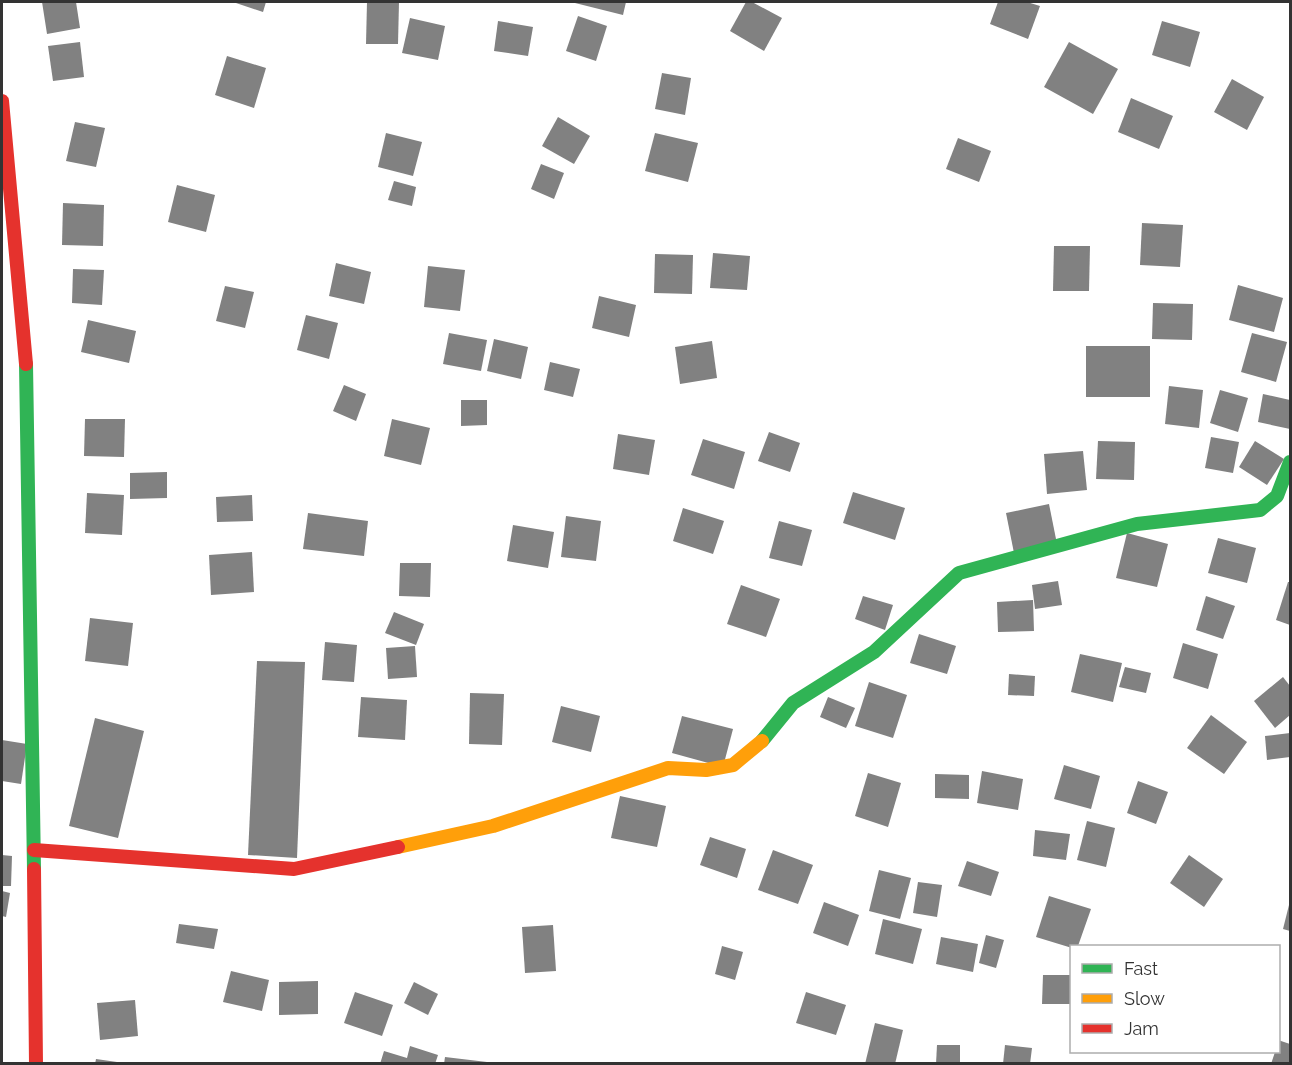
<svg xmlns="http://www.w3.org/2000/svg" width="1292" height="1065" viewBox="0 0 1292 1065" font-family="Raleway,sans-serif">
<rect width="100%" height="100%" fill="#fff"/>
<!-- building -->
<g fill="#818181">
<path d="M42 2H76L80 28 47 34Z"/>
<path d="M233 2H266L263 12Z"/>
<path d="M367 2H399L398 44H366Z"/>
<path d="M571 2H626L623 15Z"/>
<path d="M746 2H752L782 18 764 51 730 31Z"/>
<path d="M998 2H1027L1040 6 1028 39 990 24Z"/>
<path d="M578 16 607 26 596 61 566 51Z"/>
<path d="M410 18 445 26 438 60 402 53Z"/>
<path d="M498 21 533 27 528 56 494 51Z"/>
<path d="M1162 21 1200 32 1190 67 1152 55Z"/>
<path d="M80 42 84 77 53 81 48 46Z"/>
<path d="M1069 42 1118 69 1093 114 1044 87Z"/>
<path d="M227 56 266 68 254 108 215 95Z"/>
<path d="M662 73 691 78 685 115 655 109Z"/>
<path d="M1232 79 1264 97 1247 130 1214 112Z"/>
<path d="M1131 98 1173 116 1159 149 1118 132Z"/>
<path d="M558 117 590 136 574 164 542 146Z"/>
<path d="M75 122 105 128 96 167 66 161Z"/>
<path d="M386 133 422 142 413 176 378 167Z"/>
<path d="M655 133 698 143 688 182 645 171Z"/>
<path d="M958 138 991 151 979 182 946 169Z"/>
<path d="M541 164 564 173 554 199 531 189Z"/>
<path d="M394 181 416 187 412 206 388 200Z"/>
<path d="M177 185 215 195 206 232 168 222Z"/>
<path d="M63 203 104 205 103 246 62 245Z"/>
<path d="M1142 223 1183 225 1180 267 1140 265Z"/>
<path d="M1054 246H1090L1089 291H1053Z"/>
<path d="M713 253 750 256 747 290 710 288Z"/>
<path d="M655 254 693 255 692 294 654 293Z"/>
<path d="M336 263 371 272 364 304 329 296Z"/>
<path d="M428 266 465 270 460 311 424 307Z"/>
<path d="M73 269 104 270 102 305 72 303Z"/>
<path d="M1238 285 1283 298 1274 332 1229 320Z"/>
<path d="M225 286 254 292 245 328 216 321Z"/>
<path d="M599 296 636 305 629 337 592 328Z"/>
<path d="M1153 303 1193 304 1192 340 1152 339Z"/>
<path d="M306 315 338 323 329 359 297 350Z"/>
<path d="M88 320 136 331 129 363 81 352Z"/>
<path d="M449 333 487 340 481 371 443 364Z"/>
<path d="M1252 333 1287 342 1276 382 1241 372Z"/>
<path d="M494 339 528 347 521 379 487 371Z"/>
<path d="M712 341 717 378 680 384 675 347Z"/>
<rect x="1086" y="346" width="64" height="51"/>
<path d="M550 362 580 369 573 397 544 390Z"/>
<path d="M344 385 366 394 356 421 333 411Z"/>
<path d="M1169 386 1203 390 1199 428 1165 424Z"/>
<path d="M1220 390 1248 398 1238 432 1210 423Z"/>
<path d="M1263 394 1290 400V429L1258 422Z"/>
<path d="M461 400H487V425L461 426Z"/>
<path d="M85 419H125L124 457 84 456Z"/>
<path d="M392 419 430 428 421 465 384 456Z"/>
<path d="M769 432 800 443 790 472 758 461Z"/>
<path d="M618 434 655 440 649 475 613 469Z"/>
<path d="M1211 437 1239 442 1233 473 1205 468Z"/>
<path d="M703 439 745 452 734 489 691 475Z"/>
<path d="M1098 441 1135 442 1134 480 1096 479Z"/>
<path d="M1255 441 1284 459 1267 485 1239 467Z"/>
<path d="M1083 451 1087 490 1047 494 1044 454Z"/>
<path d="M167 472V498L130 499V473Z"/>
<path d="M853 492 905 508 895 540 843 523Z"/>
<path d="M87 493 124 495 122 535 85 533Z"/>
<path d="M252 495 253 521 217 522 216 497Z"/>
<path d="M1049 504 1057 544 1014 553 1006 513Z"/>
<path d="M683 508 724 521 713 554 673 541Z"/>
<path d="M308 513 368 521 364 556 303 549Z"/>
<path d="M566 516 601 521 596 561 561 557Z"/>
<path d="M779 521 812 530 802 566 769 558Z"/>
<path d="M513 525 554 532 548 568 507 561Z"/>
<path d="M1127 533 1168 544 1157 587 1116 578Z"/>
<path d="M1218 538 1256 548 1247 583 1208 573Z"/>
<path d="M252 552 254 592 211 595 209 555Z"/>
<path d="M400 563H431L430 597 399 596Z"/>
<path d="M1058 581 1062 605 1035 609 1032 585Z"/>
<path d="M1288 582H1290V625L1276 620Z"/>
<path d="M741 585 780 599 766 637 727 624Z"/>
<path d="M863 596 893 605 885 630 855 619Z"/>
<path d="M1206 596 1235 606 1223 639 1196 630Z"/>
<path d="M1033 600 1034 631 998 632 997 602Z"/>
<path d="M394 612 424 624 416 645 385 633Z"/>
<path d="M90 618 133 623 128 666 85 661Z"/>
<path d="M919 634 956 646 947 674 910 663Z"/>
<path d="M325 642 357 645 354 682 322 680Z"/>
<path d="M1183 643 1218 654 1208 689 1173 678Z"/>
<path d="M415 646 417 677 388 679 386 648Z"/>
<path d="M1080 654 1122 663 1113 702 1071 692Z"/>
<path d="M257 661 305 662 297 858 248 855Z"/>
<path d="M1125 667 1151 673 1146 693 1119 687Z"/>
<path d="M1009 674 1035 676 1034 696 1008 695Z"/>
<path d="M1283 677 1290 686V715L1275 728 1254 701Z"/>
<path d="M869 682 907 695 893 738 855 726Z"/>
<path d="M470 693 504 694 502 745 469 744Z"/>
<path d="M361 697 407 700 405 740 358 737Z"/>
<path d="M828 697 855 708 846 728 820 717Z"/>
<path d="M561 706 600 716 591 752 552 742Z"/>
<path d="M1211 715 1247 742 1224 774 1187 748Z"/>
<path d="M682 716 733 729 723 767 672 753Z"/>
<path d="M95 718 144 731 118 838 69 826Z"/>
<path d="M1290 733V757L1267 760 1265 736Z"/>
<path d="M2 740 27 744 21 784 2 781Z"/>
<path d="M1064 765 1100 776 1091 809 1054 799Z"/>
<path d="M982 771 1023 779 1018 810 977 803Z"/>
<path d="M868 773 901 783 888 827 855 816Z"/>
<path d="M935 774 969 775V799L935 798Z"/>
<path d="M1138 781 1168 792 1156 824 1127 813Z"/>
<path d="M620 796 666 806 657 847 611 838Z"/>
<path d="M1087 821 1115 828 1106 867 1077 860Z"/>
<path d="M1035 830 1070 834 1066 860 1033 856Z"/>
<path d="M710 837 746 849 737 878 700 865Z"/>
<path d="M773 850 813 865 798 904 758 890Z"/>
<path d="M2 855 12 856 11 886H2Z"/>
<path d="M1189 855 1223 879 1204 907 1170 883Z"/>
<path d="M967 861 999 872 991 896 958 886Z"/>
<path d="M879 870 911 878 900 919 869 911Z"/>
<path d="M918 882 942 885 937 917 913 913Z"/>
<path d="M2 891 10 893 6 917 2 916Z"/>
<path d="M1049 896 1091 909 1078 946 1072 948 1036 937Z"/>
<path d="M1290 901V931L1283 929Z"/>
<path d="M824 902 859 915 848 946 813 933Z"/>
<path d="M883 919 922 929 913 964 875 954Z"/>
<path d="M179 924 218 929 214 949 176 943Z"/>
<path d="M553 925 556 971 525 973 522 927Z"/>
<path d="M986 935 1004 940 996 968 979 963Z"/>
<path d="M941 937 978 944 973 972 936 964Z"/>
<path d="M722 946 743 952 735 980 715 974Z"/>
<path d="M231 971 269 980 262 1011 223 1002Z"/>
<path d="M1043 975H1072V1004H1042Z"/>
<path d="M318 981V1014L279 1015V982Z"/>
<path d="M414 982 438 994 428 1015 404 1003Z"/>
<path d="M355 992 393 1005 382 1036 344 1023Z"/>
<path d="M806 992 846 1005 836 1035 796 1023Z"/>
<path d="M135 1000 138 1036 100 1040 97 1003Z"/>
<path d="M875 1023 903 1030 895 1064H865Z"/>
<path d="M1278 1040 1290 1044V1064H1271L1275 1052H1278Z"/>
<path d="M937 1045H960V1064H936Z"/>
<path d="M1005 1045 1032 1048 1030 1064H1003Z"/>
<path d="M410 1046 438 1055 435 1064H380L384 1051 407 1058Z"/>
<path d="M445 1057 487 1062V1064H444Z"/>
<path d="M96 1059 117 1062V1064H95Z"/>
</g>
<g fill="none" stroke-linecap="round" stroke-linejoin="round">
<!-- fast -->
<g stroke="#30b455" stroke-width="14">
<path d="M26 364 34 869"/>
<path d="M762 741 793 703 874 652 959 573 1137 524 1260 510 1277 496 1290 462"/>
</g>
<!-- slow -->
<path stroke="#ff9f0a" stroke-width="14" d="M398 847 493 826 668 768 706 770 733 765 762 741"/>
<!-- jam -->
<g stroke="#e5322d" stroke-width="14">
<path d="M2 101 26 364"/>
<path d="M34 850 294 869 398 847"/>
<path d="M34 869 36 1064"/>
</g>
</g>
<!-- border -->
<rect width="1292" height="1065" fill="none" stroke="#333333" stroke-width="6"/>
<!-- legend -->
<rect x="1070" y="945" width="210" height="108" fill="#ffffff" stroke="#adadad" stroke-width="1.5"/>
<rect x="1082" y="964" width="30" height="9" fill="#30b455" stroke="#adadad" stroke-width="1.5"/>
<text x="1124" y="975" font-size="18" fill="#333333">Fast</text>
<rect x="1082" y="994" width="30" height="9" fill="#ff9f0a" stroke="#adadad" stroke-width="1.5"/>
<text x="1124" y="1005" font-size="18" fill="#333333">Slow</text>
<rect x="1082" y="1024" width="30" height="9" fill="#e5322d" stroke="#adadad" stroke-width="1.5"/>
<text x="1124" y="1035" font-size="18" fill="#333333">Jam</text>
</svg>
